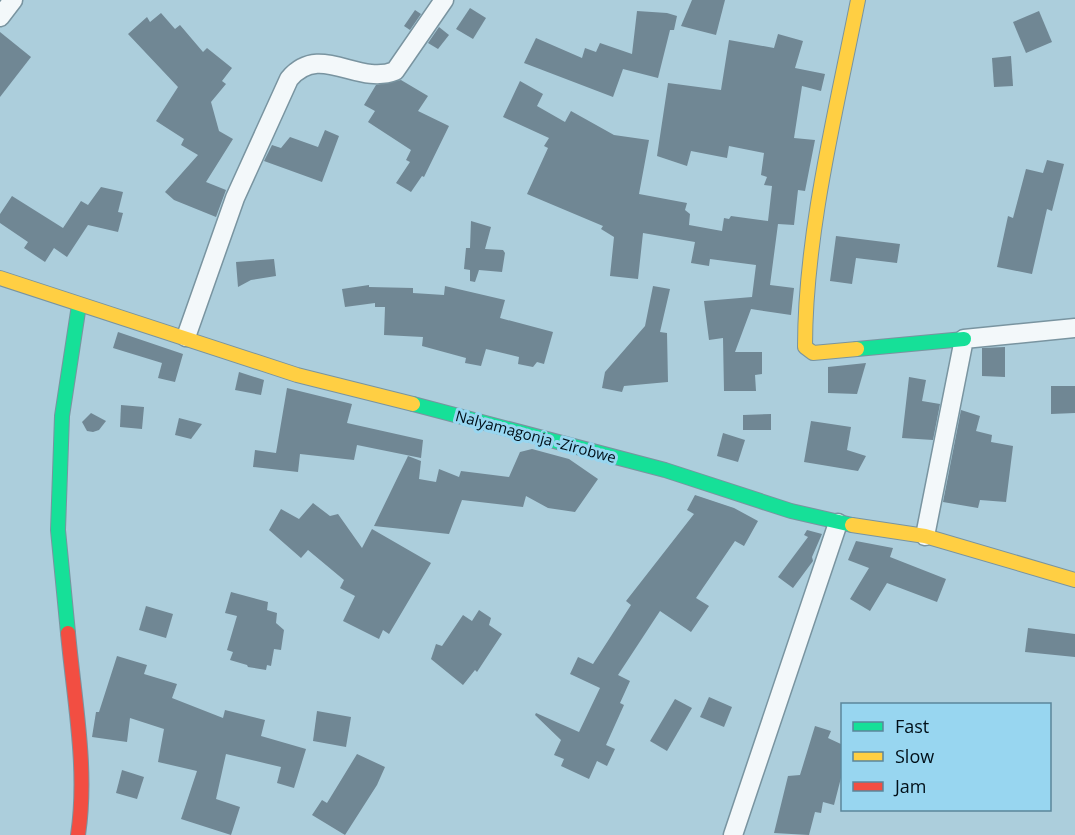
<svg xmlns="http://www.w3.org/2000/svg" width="1075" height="835" viewBox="0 0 1075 835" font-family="'Open Sans',sans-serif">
<rect width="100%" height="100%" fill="#accedc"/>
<!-- building -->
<g fill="#708794">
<path d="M692 0H725L716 35 681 26Z"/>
<path d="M470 8 486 18 473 39 456 29Z"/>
<path d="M415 10 421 14 410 30 404 26Z"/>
<path d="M637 11 667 13 677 16 674 30H670L658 78 623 69 613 97 524 63 536 38 582 58 585 48 596 52 600 43 632 54Z"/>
<path d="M1039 11 1052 42 1026 53 1013 22Z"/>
<path d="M161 13 175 29 180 25 203 52 207 48 232 68 222 81 226 84 211 102 219 131 233 139 206 182 226 190 216 217 174 200 165 192 198 155 181 145 184 139 156 121 178 87 128 34 147 17 150 22Z"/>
<path d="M439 27 449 35 438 49 428 43Z"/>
<path d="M0 32 31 57 0 97Z"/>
<path d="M778 34 803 41 795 68 825 74 821 91 802 86 794 138 815 140 805 191 798 190 794 225 778 224 770 285 794 288 791 315 751 309 735 352H762V374L755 375 756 391H724L723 338 709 340 704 301 752 297 756 265 710 259 709 266 691 263 695 242 643 233 638 279 610 276 614 237 601 229 603 226 527 194 548 148 544 146 549 138 503 117 520 81 543 94 537 106 565 122 571 111 614 135 649 140 639 194 687 203 685 210 690 214 689 225 722 231 724 218 729 219 731 216 768 221 772 186 764 185 767 177 761 175 764 153 729 146 727 158 691 151 687 166 657 156 668 83 721 90 729 40 774 48Z"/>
<path d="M1011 56 1013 86 994 87 992 58Z"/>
<path d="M401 80 428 96 418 111 449 126 424 177 422 176 411 192 396 183 410 162 406 160 411 150 368 122 375 111 364 105 376 85Z"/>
<path d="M325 130 339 136 322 182 264 161 272 145 281 148 290 137 318 147Z"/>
<path d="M1047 160 1064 164 1052 211 1047 209 1032 274 997 267 1008 216 1013 218 1026 169 1043 173Z"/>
<path d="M101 187 123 192 118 212 123 213 118 232 88 225 67 257 54 248 45 262 24 248 28 242 0 223V214L12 196 63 228 81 201 88 205Z"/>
<path d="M471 221 491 227 485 249 503 250 505 253 502 272 479 270 475 282 470 281V270L464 269 466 248H470Z"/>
<path d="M836 236 900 244 897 263 856 258 852 284 830 281Z"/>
<path d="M274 259 276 276 251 280 238 287 236 262Z"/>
<path d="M369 285V287L413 288V293L444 295 445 286 505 300 500 318 553 332 544 364 537 362 533 367 518 364 519 357 486 349 481 366 465 363 466 358 422 346 423 337 384 335 385 307H375V303L345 307 342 289Z"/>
<path d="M653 286 670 289 660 332 667 333 668 382 624 386 622 392 602 388 605 372 645 326Z"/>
<path d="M118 332 183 354 175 382 158 378 162 363 113 348Z"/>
<path d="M1005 347V377L982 376V348Z"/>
<path d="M866 363 857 394 828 393V367Z"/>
<path d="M239 372 264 380 261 395 235 390Z"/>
<path d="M909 377 926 380 922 401 940 404 933 440 902 438Z"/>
<path d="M1051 386H1075V413L1051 414Z"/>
<path d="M287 388 352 404 347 423 423 440 421 458 357 445 354 460 300 454 298 472 253 467 255 450 276 453Z"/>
<path d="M121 405 144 407 142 429 120 427Z"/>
<path d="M961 410 980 416 976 431 992 435 991 442 1013 446 1006 502 980 500 978 508 943 502Z"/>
<path d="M91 413 106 421 99 430 93 432 87 431 82 422Z"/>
<path d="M771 414V430H743V415Z"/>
<path d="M179 418 202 424 191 439 175 435Z"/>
<path d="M811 421 851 427 847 450 866 456 858 471 804 462Z"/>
<path d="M723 433 745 440 738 462 717 456Z"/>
<path d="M532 449 569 459 598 479 575 512 548 508 526 496 523 507 462 500 449 534 374 526 408 456 421 461 419 479 436 482 439 469 459 477 461 471 509 477 520 452Z"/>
<path d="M695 495 734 508 758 521 744 546 735 541 696 598 709 606 691 632 660 611 618 675 630 681 620 703 624 705 606 745 615 749 607 766 597 761 589 779 561 766 564 759 554 755 561 740 535 715 536 713 579 732 600 688 570 674 578 657 593 664 631 605 626 601 694 514 687 510Z"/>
<path d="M313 503 330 516 338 514 362 548 372 529 431 563 389 634 383 630 379 639 343 621 355 596 340 588 344 580 308 550 301 558 269 530 281 509 299 519Z"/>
<path d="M807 530 822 534 812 557 813 561 793 588 778 577 808 537 804 535Z"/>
<path d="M856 541 893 548 890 557 946 579 937 602 887 583 870 611 850 599 869 568 848 560Z"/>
<path d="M231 592 268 602 267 610 277 613 276 623 284 630 281 650 274 649 271 666 267 665 266 670 248 667 247 665 230 660 233 652 227 650 237 616 225 613Z"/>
<path d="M146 606 173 614 166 638 139 630Z"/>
<path d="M479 610 491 618 489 625 502 634 477 672 475 670 463 685 431 659 436 644 442 646 463 615 472 621Z"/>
<path d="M1028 628 1075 634V657L1025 652Z"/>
<path d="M117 656 147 665 144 674 177 684 172 698 223 718 225 710 265 720 261 736 306 749 294 788 277 783 281 767 226 754 216 799 240 807 231 835 181 819 197 771 158 762 164 729 130 718 127 742 92 737 96 712H99Z"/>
<path d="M709 697 732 707 724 727 700 717Z"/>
<path d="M675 699 692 708 667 751 650 741Z"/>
<path d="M317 711 351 717 346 747 313 741Z"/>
<path d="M815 726 831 731 828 738 843 745V770L834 805 823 802 821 813 815 812 809 835 774 833 788 776 800 775Z"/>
<path d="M357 754 385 767 377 785 345 835 312 815 322 800 327 803Z"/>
<path d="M122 770 144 777 137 799 116 793Z"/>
</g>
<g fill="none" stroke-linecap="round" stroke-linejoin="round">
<!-- street casing -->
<g stroke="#7994a0" stroke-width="21">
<g id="street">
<path d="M0 17 13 0"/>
<path d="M186 337 235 198 289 79C320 42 357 86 395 71L444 0"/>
<path d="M925 536 964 339 1075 328"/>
<path d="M733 835 838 523"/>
</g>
</g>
<!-- fast casing -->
<g stroke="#7994a0" stroke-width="16">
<g id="fast">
<path d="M857 349 964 339"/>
<path d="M413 404 665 470 791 511 852 525"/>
<path d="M68 633 58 530 62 416 79 305"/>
</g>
</g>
<!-- slow casing -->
<g stroke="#7994a0" stroke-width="16">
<g id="slow">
<path d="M0 278 297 375 413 404"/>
<path d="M857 349 813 353 805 347C805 234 836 111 858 0"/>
<path d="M852 525 925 536 1075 580"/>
</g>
</g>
<!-- jam casing -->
<g stroke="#7994a0" stroke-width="16">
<path id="jam" d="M68 633C74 699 88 769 78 835"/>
</g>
<!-- street -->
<use href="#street" stroke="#f3f8fa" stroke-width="18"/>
<!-- fast -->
<use href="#fast" stroke="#16e098" stroke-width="14"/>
<!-- slow -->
<use href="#slow" stroke="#ffcf43" stroke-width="14"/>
<!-- jam -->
<use href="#jam" stroke="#f24e42" stroke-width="14"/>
</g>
<g text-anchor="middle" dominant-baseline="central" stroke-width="6" stroke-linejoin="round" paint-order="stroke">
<!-- street labels -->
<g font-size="15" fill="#000f18" stroke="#98d6f0">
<text transform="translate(536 436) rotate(15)">Nalyamagonja -Zirobwe</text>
</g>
</g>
<!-- legend -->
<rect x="841" y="703" width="210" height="108" fill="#98d6f0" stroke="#5b869a" stroke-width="1.5"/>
<rect x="853" y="722" width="30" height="9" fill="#16e098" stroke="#5b869a" stroke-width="1.5"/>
<text x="895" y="733" font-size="18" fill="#000f18">Fast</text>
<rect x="853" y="752" width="30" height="9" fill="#ffcf43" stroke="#5b869a" stroke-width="1.5"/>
<text x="895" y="763" font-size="18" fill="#000f18">Slow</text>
<rect x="853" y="782" width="30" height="9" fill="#f24e42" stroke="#5b869a" stroke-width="1.5"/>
<text x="895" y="793" font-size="18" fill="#000f18">Jam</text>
</svg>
